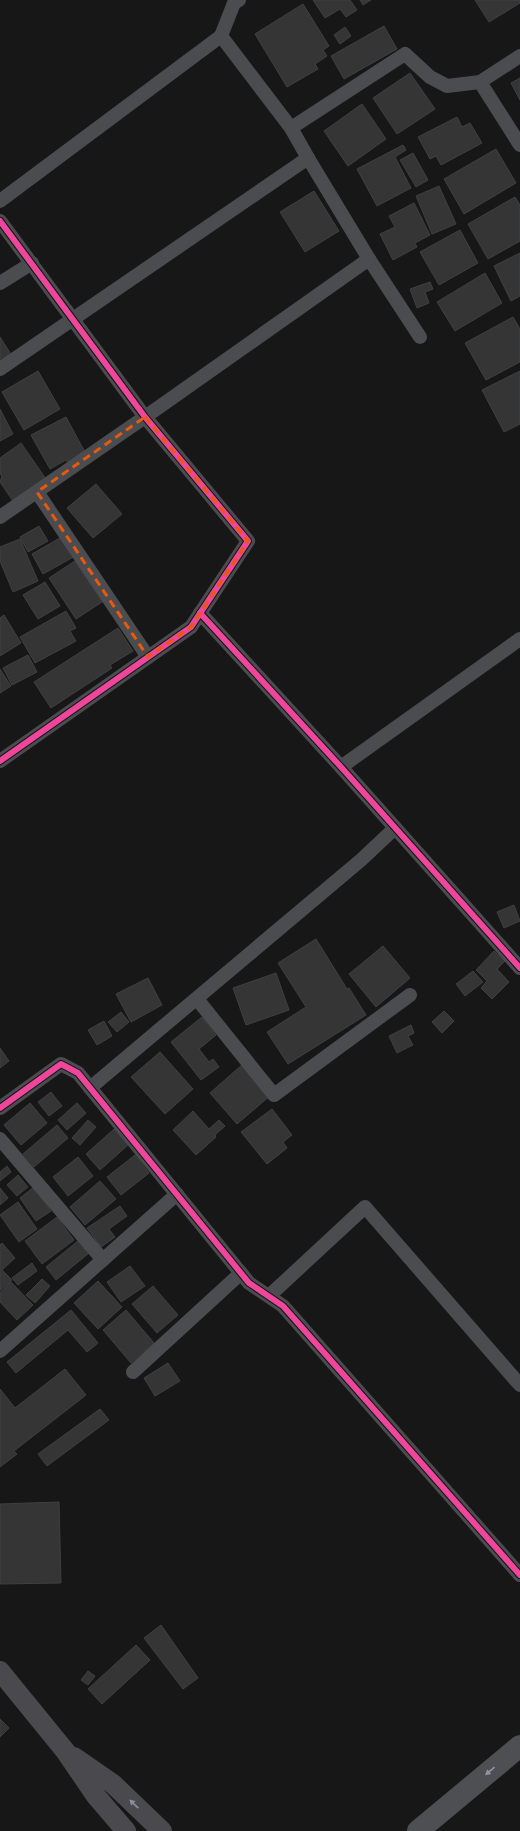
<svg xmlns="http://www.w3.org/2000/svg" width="520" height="1831" viewBox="0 0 520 1831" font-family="'Noto Sans',sans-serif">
<rect width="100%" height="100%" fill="#171717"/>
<!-- building -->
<g fill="#353536" stroke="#3f4043">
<path d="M313 0H350L357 10 346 17 340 9 325 18Z"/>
<path d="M360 0H371L363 5Z"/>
<path d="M475 0H520V3L489 22Z"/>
<path d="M303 4 329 46 323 50 327 56 315 64 318 69 287 87 255 34Z"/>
<path d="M384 26 397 49 344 79 331 56Z"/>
<path d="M345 27 351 36 340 44 334 35Z"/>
<path d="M410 73 435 109 397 134 373 98Z"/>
<path d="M520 78V100L511 83Z"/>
<path d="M362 104 386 139 348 166 324 131Z"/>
<path d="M457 117 462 127 470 123 482 143 441 165 436 156 430 159 418 137Z"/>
<path d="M403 145 406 150 395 157 411 188 377 206 357 169Z"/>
<path d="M496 149 516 183 464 214 444 179Z"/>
<path d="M413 153 428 180 416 187 400 160Z"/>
<path d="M439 186 456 224 432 234 416 196Z"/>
<path d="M314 191 339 231 305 252 280 212Z"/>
<path d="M515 197 520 205V241L488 259 468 224Z"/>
<path d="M414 203 430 235 415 243 417 247 393 260 380 234 395 227 389 216Z"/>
<path d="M460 230 478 263 439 285 420 252Z"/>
<path d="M520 253V296L511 301 494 266Z"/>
<path d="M485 273 502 303 455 331 437 302Z"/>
<path d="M430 282 433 289 425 292 429 303 417 308 410 289Z"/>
<path d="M513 317 520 329V362L486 380 465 343Z"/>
<path d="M0 337 12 356 0 364Z"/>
<path d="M38 371 60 409 24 430 2 392Z"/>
<path d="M520 371V424L504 432 482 390Z"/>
<path d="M0 409 13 434 0 441Z"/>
<path d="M66 417 86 454 69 464 66 460 50 469 31 435Z"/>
<path d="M21 443 46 479 13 501 0 482 2 476 0 474V458Z"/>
<path d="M96 484 122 514 93 538 67 508Z"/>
<path d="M39 526 48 541 28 552 20 537Z"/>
<path d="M65 535 77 555 43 574 32 554Z"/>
<path d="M20 539 38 581 13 592 0 561V547Z"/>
<path d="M75 561 102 602 76 619 49 578Z"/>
<path d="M45 582 60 606 38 619 23 595Z"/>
<path d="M66 611 76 628 70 631 76 641 35 663 20 637Z"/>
<path d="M4 615 21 643 0 656V618Z"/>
<path d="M118 628 133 651 110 665 112 668 51 708 34 682Z"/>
<path d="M28 655 37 672 12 685 3 668Z"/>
<path d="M0 669 11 686 0 693Z"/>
<path d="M514 905 520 921 504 928 497 912Z"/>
<path d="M316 939 347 989 349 988 366 1015 288 1064 267 1032 306 1007 278 963Z"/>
<path d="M383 946 410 978 376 1007 349 974Z"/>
<path d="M494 951 505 961 497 969 509 982 492 999 481 988 487 981 476 970Z"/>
<path d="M473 971 483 982 465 996 456 984Z"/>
<path d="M276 973 289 1010 246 1025 233 988Z"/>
<path d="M148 978 162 1005 131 1022 116 994Z"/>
<path d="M444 1011 454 1021 442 1033 432 1022Z"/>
<path d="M121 1012 129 1022 117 1032 108 1022Z"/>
<path d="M202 1017 216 1035 199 1049 209 1062 213 1059 219 1067 201 1080 171 1042Z"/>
<path d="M104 1021 112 1036 97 1045 88 1030Z"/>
<path d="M411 1025 414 1033 408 1036 413 1045 397 1053 389 1036Z"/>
<path d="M0 1048 9 1061 0 1068Z"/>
<path d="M160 1052 193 1089 165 1114 131 1077Z"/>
<path d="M243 1064 271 1095 237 1124 210 1093Z"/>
<path d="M51 1092 62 1106 49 1116 38 1102Z"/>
<path d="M30 1103 47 1123 21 1145 4 1125Z"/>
<path d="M77 1103 86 1113 67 1130 58 1120Z"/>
<path d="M272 1109 292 1135 283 1142 287 1148 267 1164 241 1132Z"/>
<path d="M193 1111 209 1129 219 1120 225 1126 215 1135 216 1137 196 1155 173 1130Z"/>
<path d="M88 1120 96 1127 80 1145 72 1138Z"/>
<path d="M57 1125 68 1138 34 1167 23 1154Z"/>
<path d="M114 1129 128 1145 100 1170 86 1154Z"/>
<path d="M135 1155 149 1173 121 1195 107 1177Z"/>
<path d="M78 1157 93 1176 68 1196 53 1177Z"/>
<path d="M7 1166 11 1172 0 1181V1172Z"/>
<path d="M18 1175 28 1187 17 1196 7 1185Z"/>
<path d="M100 1181 116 1199 85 1225 70 1207Z"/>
<path d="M34 1187 51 1211 36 1221 20 1198Z"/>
<path d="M0 1188 8 1198 0 1205Z"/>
<path d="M18 1202 37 1229 19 1242 0 1215Z"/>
<path d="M120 1206 127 1216 109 1229 115 1237 101 1247 87 1228Z"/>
<path d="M57 1217 74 1240 42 1264 25 1241Z"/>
<path d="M78 1241 89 1253 56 1280 46 1267Z"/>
<path d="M2 1243 15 1258 2 1270 12 1280 0 1291V1245Z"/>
<path d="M32 1263 37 1271 18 1285 12 1278Z"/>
<path d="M130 1266 145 1286 121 1302 107 1282Z"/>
<path d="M42 1279 50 1286 35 1303 26 1295Z"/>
<path d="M98 1281 122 1307 98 1329 74 1303Z"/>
<path d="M11 1282 33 1305 17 1320 0 1302V1293Z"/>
<path d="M153 1286 178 1315 157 1333 132 1304Z"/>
<path d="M71 1310 98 1343 87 1352 68 1330 16 1373 7 1362Z"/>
<path d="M126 1310 154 1343 131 1363 103 1330Z"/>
<path d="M168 1363 180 1381 155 1396 144 1378Z"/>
<path d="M65 1369 86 1395 14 1451 17 1454 0 1467V1389L15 1408Z"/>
<path d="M100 1409 109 1420 47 1466 38 1454Z"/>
<path d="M59 1502 61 1583 0 1584V1504Z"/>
<path d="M161 1625 198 1678 183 1689 144 1638Z"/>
<path d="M136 1645 150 1660 102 1704 88 1689Z"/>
<path d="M88 1671 95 1676 88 1685 81 1680Z"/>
<path d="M0 1719 9 1728 0 1737Z"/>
</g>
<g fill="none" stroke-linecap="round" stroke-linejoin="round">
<!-- street -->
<g stroke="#4b4c50" stroke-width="14">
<path d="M239 0 234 3 221 36 291 128 308 158 369 259 420 337"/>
<path d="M480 82 520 145"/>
<path d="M291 128 405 54 430 77 447 86 480 82 520 56"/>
<path d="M0 201 221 36"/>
<path d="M0 221 145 417 248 541 191 627 0 761"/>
<path d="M0 283 32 263"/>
<path d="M0 369 308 158"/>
<path d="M37 492 148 657"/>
<path d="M0 517 145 417 369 259"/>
<path d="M200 613 341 767 520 968"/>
<path d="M341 767 520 639"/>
<path d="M197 999 274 1095 410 995"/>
<path d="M90 1088 361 860 395 828"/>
<path d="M0 1108 61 1064 78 1073 249 1283 283 1306 520 1575"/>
<path d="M0 1139 103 1260"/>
<path d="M269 1296 365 1207 520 1385"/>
<path d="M0 1351 177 1194"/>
<path d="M133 1372 241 1273"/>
</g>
<!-- secondary -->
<g stroke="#4a4a4e" stroke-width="20">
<path d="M0 1671 66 1752 96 1796 126 1831"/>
<path d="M74 1757 113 1784 162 1831"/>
</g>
<!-- primary -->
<path stroke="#4d4f52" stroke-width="22" d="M418 1831 520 1746"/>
<!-- cycleway casing -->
<g stroke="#111113" stroke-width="8">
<g id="cycleway">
<path d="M0 221 145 417 248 541 191 627 0 761"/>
<path d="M200 613 341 767 520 968"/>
<path d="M0 1108 61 1064 78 1073 249 1283 283 1306 520 1575"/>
</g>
</g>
<!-- cycleway -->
<use href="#cycleway" stroke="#ed469a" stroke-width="6"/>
</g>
<!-- one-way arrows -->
<defs><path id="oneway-solid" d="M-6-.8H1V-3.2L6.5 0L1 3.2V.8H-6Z"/></defs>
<use fill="#90969e" href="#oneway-solid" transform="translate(490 1771) rotate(140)"/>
<use fill="#8b8f98" href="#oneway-solid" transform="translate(134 1804) rotate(-136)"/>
<!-- marked area -->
<path fill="none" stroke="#e8590c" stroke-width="3" stroke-dasharray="8 5" stroke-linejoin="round" d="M145 417 248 541 191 627 148 657 37 492Z"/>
</svg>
